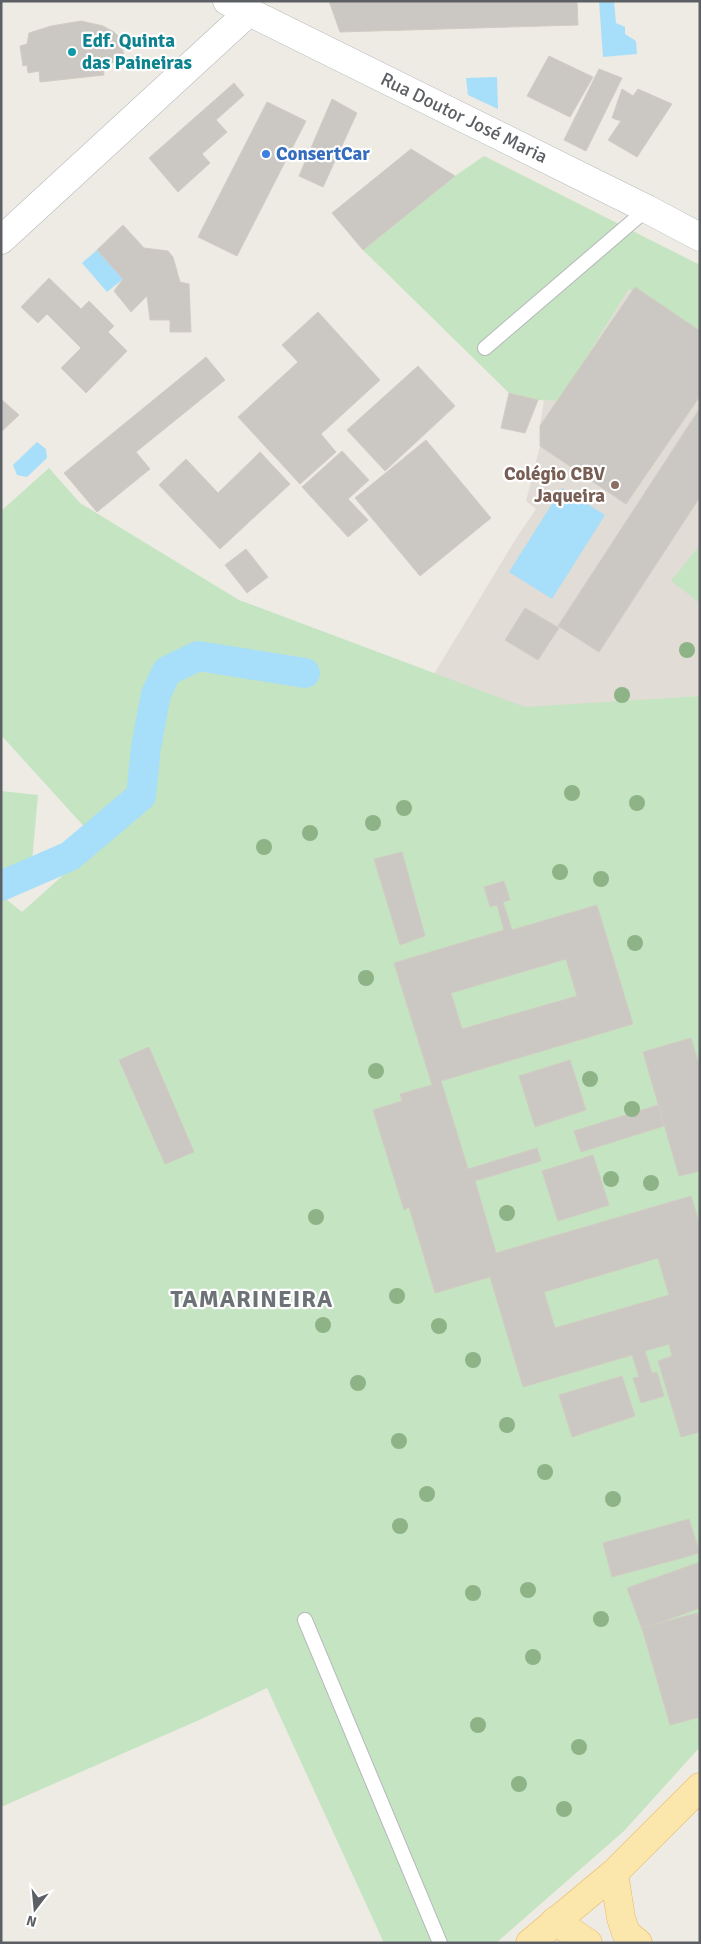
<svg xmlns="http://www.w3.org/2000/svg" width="701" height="1944" viewBox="0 0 701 1944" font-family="Signika,sans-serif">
<rect width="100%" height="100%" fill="#eeebe4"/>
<!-- education -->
<path fill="#e1dcd5" d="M629 289 700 334V696L525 708 434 674 517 537 536 509 526 501 540 446V426L544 400 559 401Z"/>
<!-- green -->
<g fill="#c5e4c2">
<path d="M484 156 700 265V334L629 289 559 401 538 400 509 393 363 250 455 176Z"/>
<path d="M49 468 80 503 239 600 525 707 700 696V1747L624 1831 496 1943H384L267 1688 199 1720 1 1807V895L22 912 99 843 1 735V511Z"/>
<path d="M700 545V603L671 581Z"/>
<path d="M1 791 38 795 31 873 1 870Z"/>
</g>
<!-- water -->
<g fill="#a7dffa">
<path d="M599 1H614L616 23 625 27V34L636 41 637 54 603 57Z"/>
<path d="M497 77 498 109 468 95 466 78Z"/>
<path d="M97 250 123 279 107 292 82 263Z"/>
<path d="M37 442 46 449 47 458 27 477 17 475 13 465Z"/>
<path d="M562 488 605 515 552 599 509 572Z"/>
</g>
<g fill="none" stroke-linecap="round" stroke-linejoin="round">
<!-- canal -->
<path stroke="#a7dffa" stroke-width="30" d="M1 886 70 856 141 796 146 747 156 694 167 671 198 656 305 673"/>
</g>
<!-- building -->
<g fill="#cbc7c3" stroke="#d2ccc3" fill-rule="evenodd">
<path d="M329 1H577L578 25 340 32Z"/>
<path d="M81 21 103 26 114 32 121 39 124 58 115 59 116 62 103 64 104 75 40 82 39 71 28 73 27 65 23 66 20 46 27 44 29 33 51 26Z"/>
<path d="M549 56 593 77 570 117 527 96Z"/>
<path d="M599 69 622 78 586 151 564 140Z"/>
<path d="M234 83 244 95 216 120 227 132 202 154 210 163 178 192 149 158Z"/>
<path d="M622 89 633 96 638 89 672 104 637 157 608 140 621 121 612 118Z"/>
<path d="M332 99 357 113 323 187 299 176Z"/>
<path d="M267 102 306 121 237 256 198 237Z"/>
<path d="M411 149 455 176 363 250 332 213Z"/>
<path d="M123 225 144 248 168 251 173 257 180 282 189 284 191 332H170V320H150L147 296 131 312 114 291 123 279 97 250Z"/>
<path d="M49 278 81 309 89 301 114 326 108 332 127 351 86 393 61 368 81 348 47 314 38 323 21 307Z"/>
<path d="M635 287 700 331V396L626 504 540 446V426Z"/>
<path d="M318 312 380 380 321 434 336 452 300 484 238 417 298 362 282 345Z"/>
<path d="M206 357 225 380 136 452 150 469 97 512 64 473Z"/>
<path d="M418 366 455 406 385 471 347 430Z"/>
<path d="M509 393 538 400 525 433 501 428Z"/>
<path d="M1 399 19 415 1 432Z"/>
<path d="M700 408V497L599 652 558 626Z"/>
<path d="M426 440 491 518 420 576 355 498Z"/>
<path d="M342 451 369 480 348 499 368 520 348 537 302 487Z"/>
<path d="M260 452 290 484 220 549 159 485 186 459 218 493Z"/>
<path d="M246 549 268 577 247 593 225 565Z"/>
<path d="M525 608 559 628 538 660 505 640Z"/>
<path d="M402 852 425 936 400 945 374 859Z"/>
<path d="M504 881 510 900 503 902 512 930 597 905 633 1024 441 1081 468 1169 537 1148 541 1161 475 1181 496 1253 691 1196 700 1225V1432L681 1437 658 1361 672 1356 669 1344 645 1351 652 1373 657 1372 664 1396 641 1403 633 1378 639 1377 632 1355 523 1387 490 1277 435 1293 409 1207 404 1210 373 1110 402 1101 400 1094 432 1085 394 963 504 930 497 905 490 907 484 887ZM566 959 577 996 462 1029 451 993ZM658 1258 669 1295 555 1328 544 1292Z"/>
<path d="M691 1038 700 1068V1171L679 1176 643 1052Z"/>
<path d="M149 1047 194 1152 165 1164 119 1060Z"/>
<path d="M570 1060 586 1110 535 1127 519 1076Z"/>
<path d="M658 1105 664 1126 581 1152 574 1131Z"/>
<path d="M593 1155 609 1205 558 1221 542 1171Z"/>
<path d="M622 1376 635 1416 572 1437 559 1395Z"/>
<path d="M689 1519 700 1553 612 1577 603 1543Z"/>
<path d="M700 1562V1608L642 1629 627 1588Z"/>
<path d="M697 1613 700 1622V1717L670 1725 642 1628Z"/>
</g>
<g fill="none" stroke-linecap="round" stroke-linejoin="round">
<!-- service casing -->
<g stroke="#b4b7ba" stroke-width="16">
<g id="service">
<path d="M485 348 647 209"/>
<path d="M305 1620 440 1943"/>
</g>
</g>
<!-- tertiary casing -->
<g stroke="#b4b7ba" stroke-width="29">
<g id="tertiary">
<path d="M227 1 647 209 700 237"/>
<path d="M1 240 249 12"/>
</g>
</g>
<!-- primary casing -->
<g stroke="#eab561" stroke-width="29">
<g id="primary">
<path d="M614 1873 621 1918 626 1933 638 1943"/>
<path d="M555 1921 588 1943"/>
<path d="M530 1943 614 1873 700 1787"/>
</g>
</g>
<!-- service -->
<use href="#service" stroke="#fff" stroke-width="14"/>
<!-- tertiary -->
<use href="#tertiary" stroke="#fff" stroke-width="28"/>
<!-- primary -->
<use href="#primary" stroke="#fbe6ac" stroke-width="28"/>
</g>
<!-- trees -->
<g fill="#8db386">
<circle cx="687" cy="650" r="8"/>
<circle cx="622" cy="695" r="8"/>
<circle cx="572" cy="793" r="8"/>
<circle cx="637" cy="803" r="8"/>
<circle cx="404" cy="808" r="8"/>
<circle cx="373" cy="823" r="8"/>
<circle cx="310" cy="833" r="8"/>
<circle cx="264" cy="847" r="8"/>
<circle cx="560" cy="872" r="8"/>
<circle cx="601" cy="879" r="8"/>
<circle cx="635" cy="943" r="8"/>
<circle cx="366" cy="978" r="8"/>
<circle cx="376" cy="1071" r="8"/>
<circle cx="590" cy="1079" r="8"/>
<circle cx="632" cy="1109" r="8"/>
<circle cx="611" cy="1179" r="8"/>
<circle cx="651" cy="1183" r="8"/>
<circle cx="507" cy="1213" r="8"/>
<circle cx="316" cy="1217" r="8"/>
<circle cx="397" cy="1296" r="8"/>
<circle cx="323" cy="1325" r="8"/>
<circle cx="439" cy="1326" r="8"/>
<circle cx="473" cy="1360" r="8"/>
<circle cx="358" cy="1383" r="8"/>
<circle cx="507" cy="1425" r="8"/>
<circle cx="399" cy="1441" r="8"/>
<circle cx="545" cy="1472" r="8"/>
<circle cx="427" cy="1494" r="8"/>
<circle cx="613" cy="1499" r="8"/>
<circle cx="400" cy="1526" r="8"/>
<circle cx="528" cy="1590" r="8"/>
<circle cx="473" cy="1593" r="8"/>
<circle cx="601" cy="1619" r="8"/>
<circle cx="533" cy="1657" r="8"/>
<circle cx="478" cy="1725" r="8"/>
<circle cx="579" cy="1747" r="8"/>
<circle cx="519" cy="1784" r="8"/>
<circle cx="564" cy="1809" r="8"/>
</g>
<!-- markers -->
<circle fill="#0f9aa8" stroke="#fff" stroke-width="2" cx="72" cy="52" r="5"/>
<circle fill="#3f7fe0" stroke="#fff" stroke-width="2" cx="266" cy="154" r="5"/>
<circle fill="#8d6e63" stroke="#fff" stroke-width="2" cx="615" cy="485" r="5"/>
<g text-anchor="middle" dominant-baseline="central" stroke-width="4.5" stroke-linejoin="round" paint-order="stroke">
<!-- culture labels -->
<g font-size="19" font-weight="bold" fill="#0d838f" stroke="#fff" text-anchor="start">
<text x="82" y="41">Edf. Quinta<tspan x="82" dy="22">das Paineiras</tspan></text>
</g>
<!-- street labels -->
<g font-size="19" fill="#5c6064" stroke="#fff">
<text transform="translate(464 118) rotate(26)">Rua Doutor José Maria</text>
</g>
<!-- shop labels -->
<g font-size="19" font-weight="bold" fill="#366cbe" stroke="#fff" text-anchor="start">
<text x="276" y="154">ConsertCar</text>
</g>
<!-- education labels -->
<g font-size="19" font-weight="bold" fill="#785e54" stroke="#fff" text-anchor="end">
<text x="605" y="474">Colégio CBV<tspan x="605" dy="22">Jaqueira</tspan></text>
</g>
<!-- district labels -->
<g font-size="24" font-weight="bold" letter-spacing="1" fill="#6d7276" stroke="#fff">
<text x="252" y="1299">TAMARINEIRA</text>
</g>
</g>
<!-- border -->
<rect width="701" height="1944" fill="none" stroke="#5c6064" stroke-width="5"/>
<!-- north arrow -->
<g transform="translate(35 1909) rotate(196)" stroke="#ffffff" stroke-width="4" paint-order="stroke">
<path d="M0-4L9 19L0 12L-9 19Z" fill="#5c6064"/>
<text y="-8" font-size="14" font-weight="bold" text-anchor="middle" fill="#5c6064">N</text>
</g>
</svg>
